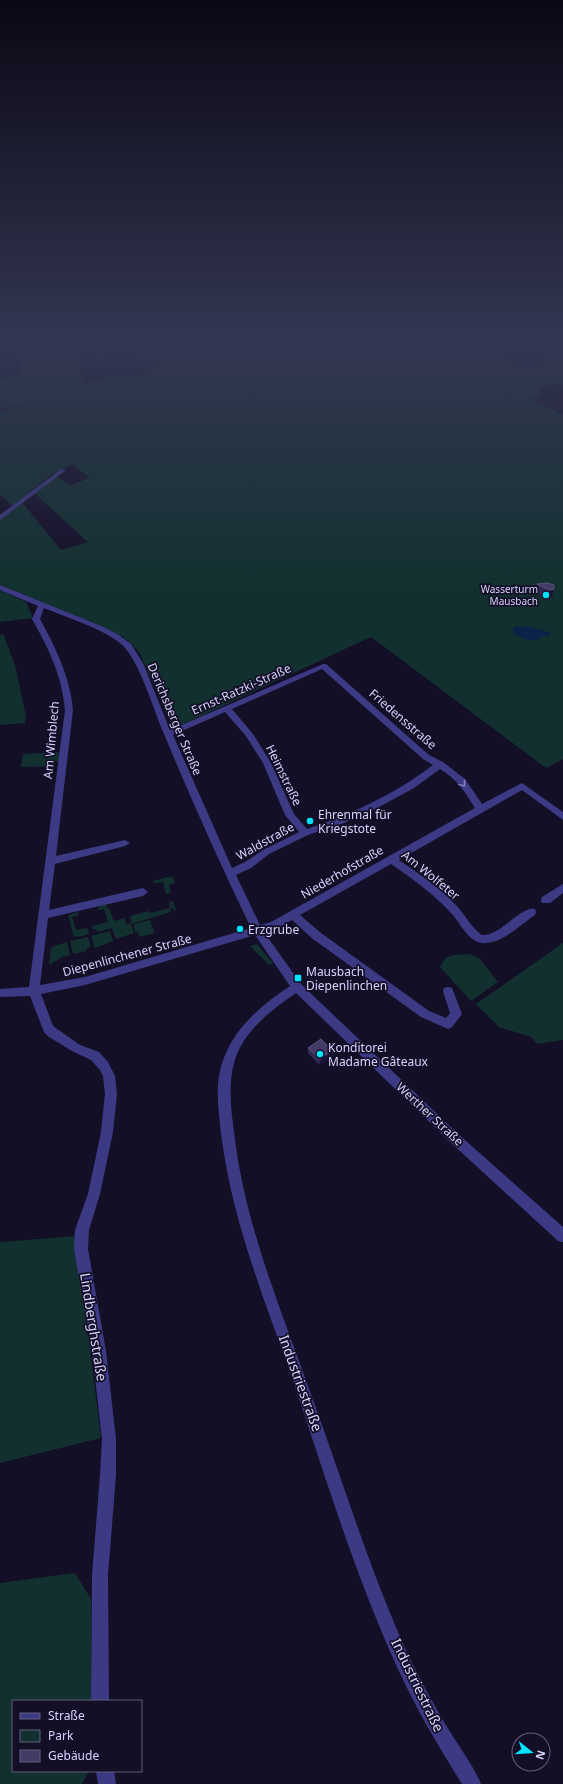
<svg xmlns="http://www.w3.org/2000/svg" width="563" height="1784" viewBox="0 0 563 1784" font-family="'Noto Sans',sans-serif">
<rect width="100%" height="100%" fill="#130f26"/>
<!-- green -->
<g fill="#12302f">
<path d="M0 343H73L85 383 115 376 146 374 158 363 127 350 92 355 88 349 95 345 92 343H473H471L526 368 563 353V387L546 380 553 384 538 389 544 395 530 399 563 415V759L546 768 371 637 173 729 140 654 133 645 123 637 93 623 0 585V519L21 501 61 550 88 542 33 492 56 476 70 485 90 478 72 464 52 474 13 506 0 495V411L38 403 0 409V379L23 374 13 343 0 345Z"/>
<path d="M0 590 26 602 33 618 0 622Z"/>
<path d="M3 634 15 665 26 716 25 723 0 725V635Z"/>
<path d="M59 752V761H55V766L21 767 23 754Z"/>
<path d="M172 876 175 883 169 885 171 893 166 894 163 882 154 883 153 881Z"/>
<path d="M173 901 176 910 174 911 173 908 170 909 171 912 132 924 130 916 149 911 150 913 170 908 169 902Z"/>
<path d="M106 904 107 909 109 908 113 919 115 921 124 918 127 925 131 923 134 933 116 939 112 928 97 932 96 929 93 930 92 926 108 922 104 909 98 910 99 906Z"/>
<path d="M78 912 79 915 72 917 76 930 87 928 89 934 79 937 78 936 74 937 68 915Z"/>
<path d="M150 920 155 933 140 937 138 932 135 933 134 924Z"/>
<path d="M110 931 113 941 95 948 91 936Z"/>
<path d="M88 937 91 947 87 948V951L73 954 70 941Z"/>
<path d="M67 942 70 955 62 957 49 965 51 947Z"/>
<path d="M563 943V1040L537 1044 531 1037 499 1027 476 1004Z"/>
<path d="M257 944 273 963 269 965 250 946Z"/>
<path d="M469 954 479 958 498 982 471 1001 440 967C446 953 455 955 469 954Z"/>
<path d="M76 1236 101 1438 0 1463V1242Z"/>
<path d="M75 1573 91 1599V1701H13V1771H89L82 1784H0V1583Z"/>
</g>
<!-- water -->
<path fill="#0c2248" d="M527 626 551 633 549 636H544C536 644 521 639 513 633V627Z"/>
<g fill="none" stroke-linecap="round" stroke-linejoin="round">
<!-- minor -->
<g fill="#3d3a85" fill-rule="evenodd">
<path d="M61 469 66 470 0 520V515Z"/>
<path d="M0 585 101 626 119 635 131 644 143 663 170 730 323 664H326L429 755 443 762 465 779 482 804 522 783 563 812V820L522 790 399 860C418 873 439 887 455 904 465 914 471 928 482 935 501 936 521 905 535 909L536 912 535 915C520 925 505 941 487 943 470 945 462 926 453 915 435 895 413 879 391 864L300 915 321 933 429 1011 446 1018 450 1013 443 991 444 988 448 987 452 988 462 1014 452 1027 448 1029 421 1017 313 939 292 920 278 928 264 932 301 984 456 1132 563 1227V1242L558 1241 448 1140 296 993C271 1010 242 1032 234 1063 228 1086 231 1109 234 1132 245 1229 285 1319 317 1411 347 1494 373 1579 410 1659 423 1685 437 1711 452 1735 462 1751 474 1767 481 1784H462C439 1747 416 1709 398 1669 354 1573 324 1472 290 1372 262 1294 231 1216 221 1133 219 1114 216 1094 219 1076 226 1035 257 1008 290 986L255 935 85 985 41 994 53 1026 80 1045 99 1052 108 1062 115 1076 117 1094 113 1132 100 1194 89 1230 88 1249 106 1351 116 1439V1475L108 1575 109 1701H91L92 1575 100 1475 102 1439 92 1351 74 1249 75 1230 88 1194 101 1132 105 1094 103 1076 100 1070 91 1060 72 1051 49 1037 44 1032 30 996 0 997V989L29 987 65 710C62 676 49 649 32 619L38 606 0 590ZM44 608C65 617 111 631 125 648 141 666 154 711 164 734 191 799 220 864 251 928L85 977 40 985 48 918 143 896 148 892 143 888 49 910 55 864 125 846 130 843 125 840 56 856 73 710C70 676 56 649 40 619ZM322 669 423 759 433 765C393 795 354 813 307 829L294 814 271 763 253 734 232 709ZM225 712 246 736 263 763 285 815 299 832 263 850 245 862 232 868 173 735ZM440 769C457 779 465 792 475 808L271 922 260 925 236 875 251 868 269 854 308 835 344 823 379 807 414 788Z"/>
<path d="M563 884V893L550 903H542L541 900 542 897Z"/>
<path d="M96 1771H114L116 1784H98Z"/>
</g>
</g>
<!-- wall -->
<g fill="#312854">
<path d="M537 584 554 589 552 597 547 598 535 593Z"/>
<path d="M308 1048 332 1050V1056L319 1065 308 1053Z"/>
</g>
<!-- shaded-wall -->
<g fill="#1d163a">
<path d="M554 589 552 597 547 598 549 590Z"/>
<path d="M332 1050V1056L319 1065 320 1059Z"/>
</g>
<!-- building -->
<g fill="#433a66" stroke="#5a527e">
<path d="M547 583 554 585V589L549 590 537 584Z"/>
<path d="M321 1039 332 1050 320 1059 308 1048Z"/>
</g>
<!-- one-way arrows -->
<defs><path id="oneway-chevron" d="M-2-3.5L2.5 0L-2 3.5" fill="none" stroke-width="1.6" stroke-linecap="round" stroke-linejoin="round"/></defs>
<use stroke="#837fbc" href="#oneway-chevron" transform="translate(463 784) rotate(52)"/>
<!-- sky -->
<linearGradient id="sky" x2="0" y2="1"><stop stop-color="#0a0815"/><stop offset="0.58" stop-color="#333752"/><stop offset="1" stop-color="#333752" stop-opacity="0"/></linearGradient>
<rect width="563" height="592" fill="url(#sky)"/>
<!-- markers -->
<g fill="#00e5ff" stroke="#130f26" stroke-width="1.5">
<circle cx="546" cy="595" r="4"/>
<circle cx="310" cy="821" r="4"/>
<circle cx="240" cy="929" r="4"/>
<rect x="294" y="974" width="8" height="8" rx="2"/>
<circle cx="320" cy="1054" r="4"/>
</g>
<g text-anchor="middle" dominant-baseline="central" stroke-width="3.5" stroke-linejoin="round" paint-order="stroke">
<!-- far-poi labels -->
<g font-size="10" fill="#d9d4ff" stroke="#130f26" text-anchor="end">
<text x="538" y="589">Wasserturm<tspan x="538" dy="12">Mausbach</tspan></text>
</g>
<!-- street labels -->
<g font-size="12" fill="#d9d4ff" stroke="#130f26">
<text transform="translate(241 689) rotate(-24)">Ernst-Ratzki-Straße</text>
<text transform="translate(175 719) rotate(67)">Derichsberger Straße</text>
<text transform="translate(403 719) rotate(41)">Friedensstraße</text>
<text transform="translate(51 740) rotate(-85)">Am Wimblech</text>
<text transform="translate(284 775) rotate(64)">Heimstraße</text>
<text transform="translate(265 841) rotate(-29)">Waldstraße</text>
<text transform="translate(342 872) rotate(-30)">Niederhofstraße</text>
<text transform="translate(431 875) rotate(39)">Am Wolfeter</text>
<text transform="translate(127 955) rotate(-15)">Diepenlinchener Straße</text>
<text transform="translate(430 1114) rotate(43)">Werther Straße</text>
</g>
<!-- poi labels -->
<g font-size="12" fill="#d9d4ff" stroke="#130f26" text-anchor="start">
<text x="318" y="814">Ehrenmal für<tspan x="318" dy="14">Kriegstote</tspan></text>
<text x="248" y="929">Erzgrube</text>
<text x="306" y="971">Mausbach<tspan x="306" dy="14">Diepenlinchen</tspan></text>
<text x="328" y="1047">Konditorei<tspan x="328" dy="14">Madame Gâteaux</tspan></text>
</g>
<!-- near-street labels -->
<g font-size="14" fill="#d9d4ff" stroke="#130f26">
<text transform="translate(94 1327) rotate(81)">Lindberghstraße</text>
<text transform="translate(301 1383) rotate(70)">Industriestraße</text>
<text transform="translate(418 1685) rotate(64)">Industriestraße</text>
</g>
</g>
<!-- legend -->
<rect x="12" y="1700" width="130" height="72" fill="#130f26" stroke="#625e7d"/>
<rect x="20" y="1713" width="20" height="6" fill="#3d3a85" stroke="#625e7d"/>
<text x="48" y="1720" font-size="12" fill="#d9d4ff">Straße</text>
<rect x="20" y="1730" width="20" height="12" fill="#12302f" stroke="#625e7d"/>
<text x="48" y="1740" font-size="12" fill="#d9d4ff">Park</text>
<rect x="20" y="1750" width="20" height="12" fill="#433a66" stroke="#625e7d"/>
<text x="48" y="1760" font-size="12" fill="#d9d4ff">Gebäude</text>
<!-- north arrow -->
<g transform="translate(531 1752) rotate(107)"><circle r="19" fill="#130f26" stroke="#625e7d"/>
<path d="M0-3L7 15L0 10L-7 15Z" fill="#00e5ff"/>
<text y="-6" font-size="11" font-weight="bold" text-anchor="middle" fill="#d9d4ff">N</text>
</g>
</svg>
